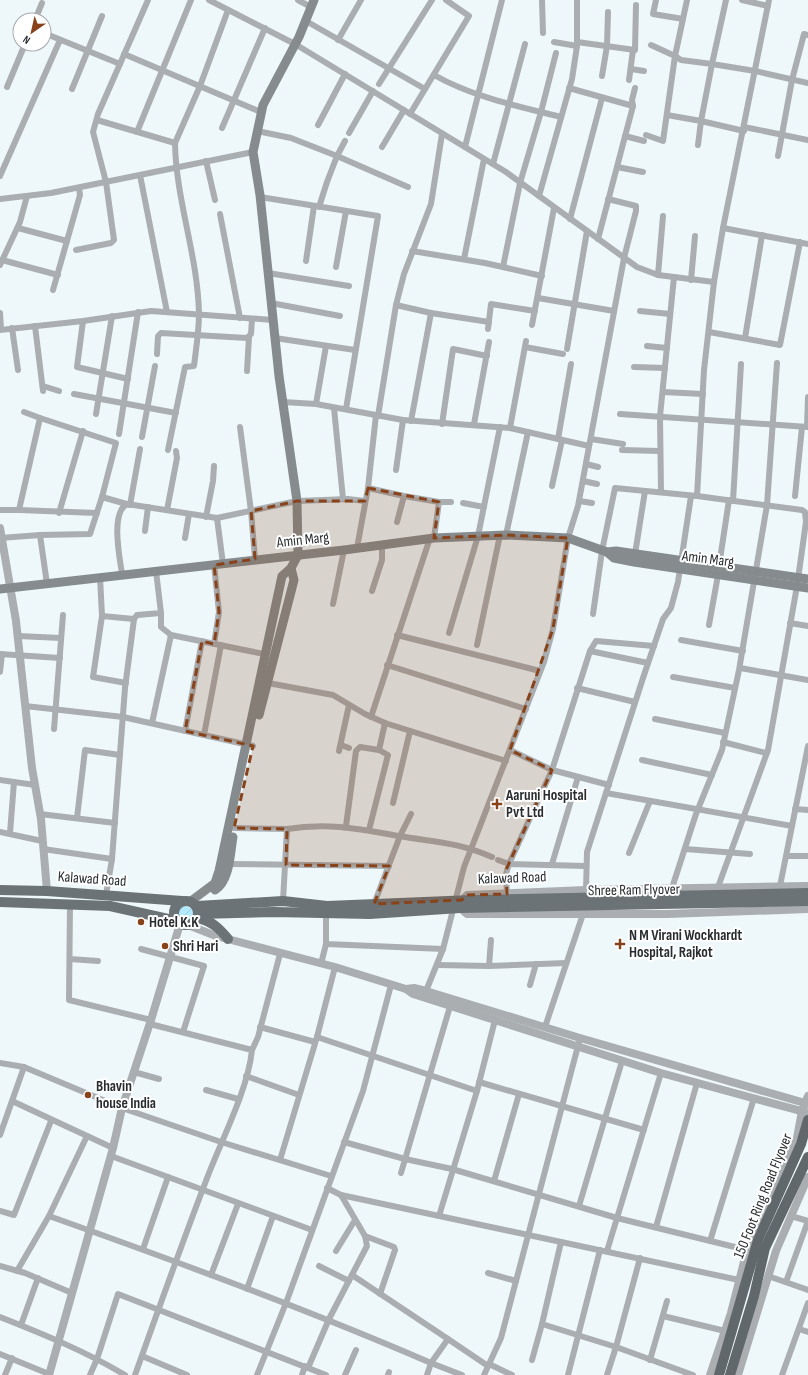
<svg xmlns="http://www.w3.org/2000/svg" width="808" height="1375" viewBox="0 0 808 1375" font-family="'Sofia Sans Condensed',sans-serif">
<defs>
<pattern id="garden-furrows" width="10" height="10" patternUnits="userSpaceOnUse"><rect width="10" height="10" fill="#b1ebfd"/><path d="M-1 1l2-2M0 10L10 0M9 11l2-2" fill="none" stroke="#98cad9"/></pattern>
</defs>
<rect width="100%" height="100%" fill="#eef8fb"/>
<!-- garden -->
<path fill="url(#garden-furrows)" d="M184 905 196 911 194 920H181L175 915V908Z"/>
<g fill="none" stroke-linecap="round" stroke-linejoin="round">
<!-- minor -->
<g stroke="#aaaeb0" stroke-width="6">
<path d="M209 0 295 44 506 172 637 267 658 275 714 282"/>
<path d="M298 0 311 7"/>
<path d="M542 0 543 33"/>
<path d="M656 0 653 14 683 19"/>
<path d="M687 0 675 56 681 60 712 64 701 121 744 131"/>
<path d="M726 0 712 64 755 71 808 83"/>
<path d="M742 0 768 6"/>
<path d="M35 20 42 3"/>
<path d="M306 21 425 89"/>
<path d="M44 33 120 64"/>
<path d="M338 40 361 0"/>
<path d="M554 42 577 46"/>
<path d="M577 42 635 50 636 5"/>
<path d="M124 54 261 112"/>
<path d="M631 69 644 71"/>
<path d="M434 75C473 97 517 106 561 117"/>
<path d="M602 76 607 46 608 12"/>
<path d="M629 80 633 50"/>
<path d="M379 84 432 0"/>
<path d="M7 87 25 44"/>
<path d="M569 88 633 106 598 239"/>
<path d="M72 89 102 16"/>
<path d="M633 106 632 100 635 88"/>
<path d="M410 114 469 16 446 0"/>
<path d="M667 115 701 121 698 145"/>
<path d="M97 120 175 143C176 201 198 256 199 314 199 331 196 349 194 366L185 367 168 450"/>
<path d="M318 125 345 74"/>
<path d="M744 127 808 140"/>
<path d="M222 128 265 28"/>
<path d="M257 131 291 138 337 156 327 182 319 207"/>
<path d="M137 132 191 0"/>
<path d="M349 133 373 91"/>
<path d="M646 135 663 141 675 56 651 45"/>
<path d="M625 136 644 141"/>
<path d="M345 141 337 156 408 187"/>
<path d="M175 143 200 86 228 10"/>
<path d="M382 147 404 110"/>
<path d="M465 147 502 0"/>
<path d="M778 156 792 80 804 34 808 35"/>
<path d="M206 161 215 200"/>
<path d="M493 164 525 44"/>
<path d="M617 167 643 172"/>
<path d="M140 175 167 312"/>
<path d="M0 176 60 40"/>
<path d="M539 196 572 79 577 46V0"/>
<path d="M260 197 378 216 346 409"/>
<path d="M0 199 51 193 253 152"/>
<path d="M220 214 240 318"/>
<path d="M570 219 602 98"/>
<path d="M18 228 67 241"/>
<path d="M723 228 808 244"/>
<path d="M76 250 111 243 114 240 106 182 93 132 98 114 148 0"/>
<path d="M412 251 485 263 542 276"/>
<path d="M464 259 484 159"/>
<path d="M2 260 58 275"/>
<path d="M306 261 314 206"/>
<path d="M0 265 20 222 27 196"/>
<path d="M336 267 346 211"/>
<path d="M503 267 520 183 541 112 556 53"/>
<path d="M268 273 349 286"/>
<path d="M658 275 663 216"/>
<path d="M691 280 695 236"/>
<path d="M53 290 80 195 79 188"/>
<path d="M538 298 614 311"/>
<path d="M271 303 340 316"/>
<path d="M396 305 431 313 489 322"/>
<path d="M640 311 670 314"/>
<path d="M0 313 1 329"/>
<path d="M83 321 77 367 128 379"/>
<path d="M532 325 554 208"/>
<path d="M35 326 43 391"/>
<path d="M12 328 18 370"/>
<path d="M488 329 491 304 535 311"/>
<path d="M0 330 83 321 151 311 273 320"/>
<path d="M709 332 780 345 800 242"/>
<path d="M275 338 355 350"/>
<path d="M745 338 762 235"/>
<path d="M647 346 667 348"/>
<path d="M525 347 563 354"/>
<path d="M567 349 587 231"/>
<path d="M157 354 158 336 161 333 247 338 251 334 252 319"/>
<path d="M634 367 665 368"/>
<path d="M247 371 249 337"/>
<path d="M43 386 59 391"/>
<path d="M663 392 703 394"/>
<path d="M74 394 176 413"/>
<path d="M283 402 316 404 403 420 510 428 589 446"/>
<path d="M316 404 326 346"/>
<path d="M334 408 343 499"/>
<path d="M96 414 112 316"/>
<path d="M620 414 808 427"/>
<path d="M378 416 396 305 404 274 431 204 442 134"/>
<path d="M411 421 431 313"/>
<path d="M442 424 453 349 487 356"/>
<path d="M474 424 489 342"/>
<path d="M240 427 251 511 255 559"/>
<path d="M807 427 808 397"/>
<path d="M510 428 526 341"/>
<path d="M119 434 138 312"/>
<path d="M142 437 155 366"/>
<path d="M558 439 571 364"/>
<path d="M591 439 623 444"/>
<path d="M622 450 660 451"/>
<path d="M586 464 598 467"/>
<path d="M396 470 403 420"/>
<path d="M583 481 597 484"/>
<path d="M552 486 562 440"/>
<path d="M368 488 376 415"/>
<path d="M661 492 660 416 674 277"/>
<path d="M404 496 439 502 434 538"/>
<path d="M697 496 704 370 714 282 723 228 769 0"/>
<path d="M795 496 802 427"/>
<path d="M102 497 130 505 140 449"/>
<path d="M579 501 592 503"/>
<path d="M733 501 741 364"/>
<path d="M439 502H451"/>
<path d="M463 503 484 507"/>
<path d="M0 510H19L40 418 24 412"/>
<path d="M19 510 97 513"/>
<path d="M167 510 177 458 176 451"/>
<path d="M59 513 83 431"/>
<path d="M206 517 213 481 214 466"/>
<path d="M217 518 223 564"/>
<path d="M145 531 148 507"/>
<path d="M40 535 90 534 102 497 116 443 40 418"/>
<path d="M506 535 528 432"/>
<path d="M0 538 40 535 47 584"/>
<path d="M185 538 189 514"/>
<path d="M357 548 368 488 404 496 397 522"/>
<path d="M635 554 645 491"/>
<path d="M214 565 219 612 214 644"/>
<path d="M719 566 729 500"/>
<path d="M122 574C120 559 110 513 127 504L217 518 297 501 348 499 365 501"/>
<path d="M100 577 102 616 93 677 126 683"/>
<path d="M372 591 382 560V545"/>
<path d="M333 604 344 550"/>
<path d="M161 613V627L171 635 264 654"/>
<path d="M593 614 602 551 615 488 697 496 802 510 805 512 806 522 797 586 768 750 718 887"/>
<path d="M102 616 134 619"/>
<path d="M790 623 808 626"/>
<path d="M709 625 718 575"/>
<path d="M449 633 478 536 500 427"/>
<path d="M397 635 540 671"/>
<path d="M18 636 61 638"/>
<path d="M681 640 743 651"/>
<path d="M477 645 500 535"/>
<path d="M590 651 596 641 654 646"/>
<path d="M0 654 60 658"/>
<path d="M387 665 526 709"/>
<path d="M740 668 808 680"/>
<path d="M0 672 2 654"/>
<path d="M673 677 735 688"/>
<path d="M268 683 333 695 365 714 385 723 506 761"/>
<path d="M577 688 635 702"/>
<path d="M25 706 123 717 253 746"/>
<path d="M371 717 430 538"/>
<path d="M655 719 725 733"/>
<path d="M152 723 171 635"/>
<path d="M54 729 63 615"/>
<path d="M185 731 202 641"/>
<path d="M204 735 221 645"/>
<path d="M723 742 766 753"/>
<path d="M341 745 349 748"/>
<path d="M379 750 385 723"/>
<path d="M510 750 552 770 609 785"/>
<path d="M339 751 349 705"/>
<path d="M642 760 712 775"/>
<path d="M0 780 35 785"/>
<path d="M606 793 792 826"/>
<path d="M393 803 410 731"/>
<path d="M795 809 808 810"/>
<path d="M40 814 115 823"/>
<path d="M77 818 85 750 120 755"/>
<path d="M346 826 356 751 360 747 379 750 388 755 369 830"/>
<path d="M234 828 287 829 283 901"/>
<path d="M287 829C328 822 360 829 399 836 434 842 458 842 492 857"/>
<path d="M0 832 42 841"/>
<path d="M10 833 14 782"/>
<path d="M43 849 112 859"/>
<path d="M685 849 750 854"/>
<path d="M629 853 650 801"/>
<path d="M787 856H808"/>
<path d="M498 860 509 864 552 770 590 651 648 663"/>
<path d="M228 864 389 866"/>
<path d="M552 864 578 777"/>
<path d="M780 886 808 746"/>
<path d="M672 888 696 814 722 750 739 670 767 505 777 363"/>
<path d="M586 890 587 852 643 678 663 619 671 608 678 582 691 496"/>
<path d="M507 894 506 874 509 864 586 866"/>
<path d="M106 895 112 859 125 688 134 619 137 615 161 613 156 571"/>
<path d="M70 904 69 1000 151 1020"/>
<path d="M374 904 400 836 411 814"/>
<path d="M326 914V944L443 949"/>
<path d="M141 949 204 966 183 1032"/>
<path d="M70 959 98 961"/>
<path d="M321 964 326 944"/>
<path d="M438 965 489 966 566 963"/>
<path d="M489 966 491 940"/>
<path d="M530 985 536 964"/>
<path d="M426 991 443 949 464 867 544 662 553 629 568 538 578 506 624 258 636 211V206L608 199"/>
<path d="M260 1027 315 1042"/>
<path d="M545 1027 583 914"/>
<path d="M317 1037 477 1091"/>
<path d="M252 1050 258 1037 280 954"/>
<path d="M0 1063 24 1067 122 1108 221 1142 331 1176"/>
<path d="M134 1072 159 1079"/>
<path d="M246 1076 299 1095"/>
<path d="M479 1082 644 1130"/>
<path d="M206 1090 238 1099"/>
<path d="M12 1101 113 1148"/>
<path d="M0 1135 24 1067"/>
<path d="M87 1136 49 1216C178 1262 306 1309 431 1363L448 1339 352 1275"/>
<path d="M344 1142 405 1159 452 1169 617 1218 747 1250"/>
<path d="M111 1156 312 1230"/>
<path d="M280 1160 317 1037 335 967"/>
<path d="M401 1173 451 1003"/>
<path d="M494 1181 519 1094"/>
<path d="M341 1195 739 1280"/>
<path d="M579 1206 622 1061"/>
<path d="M0 1211 14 1215 51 1121"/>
<path d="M439 1216 477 1091 495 1020"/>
<path d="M791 1216 808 1221"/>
<path d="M656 1227 697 1083"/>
<path d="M365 1236 394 1247 395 1250 380 1294"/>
<path d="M710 1241 754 1098"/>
<path d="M561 1242 542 1324 616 1347 640 1258"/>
<path d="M143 1249 168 1177"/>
<path d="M336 1251 355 1220"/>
<path d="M607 1251 661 1073"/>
<path d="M0 1266 25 1273 72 1293"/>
<path d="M319 1266 349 1281"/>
<path d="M17 1271 49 1216"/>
<path d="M488 1273 516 1281"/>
<path d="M211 1275 238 1204"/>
<path d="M768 1276 808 1290"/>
<path d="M786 1282 808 1221"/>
<path d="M247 1289 273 1216"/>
<path d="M663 1316 725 1331"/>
<path d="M0 1317C43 1334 85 1351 125 1375"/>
<path d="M21 1325 38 1278"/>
<path d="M799 1329 808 1332"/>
<path d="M448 1339 488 1366"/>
<path d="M0 1354 49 1374"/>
<path d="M142 1356 187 1375"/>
<path d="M532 1360 542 1324"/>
<path d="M650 1360 667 1301"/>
<path d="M489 1364 512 1375"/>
<path d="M308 1368 329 1319 367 1246 365 1236 341 1195 327 1188"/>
<path d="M5 1375 12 1358"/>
<path d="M90 1375 97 1359 118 1294 326 1375"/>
<path d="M135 1375C159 1308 183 1240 209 1173 223 1137 248 1089 252 1050L150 1024"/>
<path d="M257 1375 286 1303 363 1091 391 985"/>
<path d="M302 1375 305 1366"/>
<path d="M345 1375 356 1350"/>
<path d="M388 1375 389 1372"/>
<path d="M427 1375 431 1363 462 1375"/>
<path d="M484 1375 501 1338 579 1042"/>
<path d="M568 1375 600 1250"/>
<path d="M607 1375 616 1347 693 1375"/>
<path d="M782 1375 808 1303"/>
</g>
<!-- tertiary -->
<g stroke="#aaaeb0" stroke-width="8">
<path d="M0 528 16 621 32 768 41 819 47 891"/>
<path d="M462 900 467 895 586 890 808 886"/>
<path d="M460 908 467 914H667L808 909"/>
<path d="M188 925 216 936 335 967 406 989 413 994 661 1073 808 1113"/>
<path d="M406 989 414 988 426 991 580 1038 808 1104"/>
<path d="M49 1375 113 1148 122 1108 151 1020 180 924"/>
<path d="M710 1375 731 1313 747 1250 797 1138 802 1111 808 1096"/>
<path d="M738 1375 776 1251 808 1177"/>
</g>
<!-- secondary -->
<g stroke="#868c8e" stroke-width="9">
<path d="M607 552 616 551 808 579"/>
<path d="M0 589 344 550 434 538 506 535 568 538 607 552 614 558 634 562 808 588"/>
<path d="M259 715 294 580 291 568"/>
<path d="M215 890C230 880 230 854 233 837"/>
<path d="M191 901 215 883 219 871 282 576 291 568 298 555 297 501 279 376 260 195 253 152 263 105 299 37 314 0"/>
</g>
<!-- primary -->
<g stroke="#6c7376" stroke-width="10">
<path d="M0 890 47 891 182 901"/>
<circle cx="186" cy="913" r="12"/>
<path d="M0 902 110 906 177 921"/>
<path d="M197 906 283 901 327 906 473 900 808 893"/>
<path d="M199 914 274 912 370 914 460 908 808 901"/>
<path d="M197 918C212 921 219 928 228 939"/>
</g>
<!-- trunk -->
<g stroke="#61686c" stroke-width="10">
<path d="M719 1375 758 1240 801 1144 808 1120"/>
<path d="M730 1375 754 1296 765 1248 808 1157"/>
</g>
</g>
<!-- marked area -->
<path fill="#88431b" fill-opacity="0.2" stroke="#88431b" stroke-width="3" stroke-dasharray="8 5" stroke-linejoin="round" d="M368 488 439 502 434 538 506 535 568 538 553 629 510 750 552 770 506 870 507 894 467 895 462 900 374 904 389 866 286 865 287 829 234 828 253 746 185 731 202 641 214 644 219 612 214 565 255 559 251 511 297 501H365Z"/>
<!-- markers -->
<g fill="#88431b" stroke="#fff" stroke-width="1.5">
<path d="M495 798h4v4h4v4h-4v4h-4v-4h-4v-4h4z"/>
<circle cx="141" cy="922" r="4"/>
<path d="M618 938h4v4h4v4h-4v4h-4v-4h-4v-4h4z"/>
<circle cx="165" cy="946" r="4"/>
<circle cx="88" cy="1095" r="4"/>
</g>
<g text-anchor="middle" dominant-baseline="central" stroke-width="4" stroke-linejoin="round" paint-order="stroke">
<!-- street labels -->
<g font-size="15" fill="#292d2f" stroke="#fff">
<text transform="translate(303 540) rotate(-6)">Amin Marg</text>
<text transform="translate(708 559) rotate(7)">Amin Marg</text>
<text transform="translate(512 878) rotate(-2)">Kalawad Road</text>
<text transform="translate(92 879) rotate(4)">Kalawad Road</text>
<text transform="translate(634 890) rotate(-1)">Shree Ram Flyover</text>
<text transform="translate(763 1196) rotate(-68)">150 Foot Ring Road Flyover</text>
</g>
<!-- poi labels -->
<g font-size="15" font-weight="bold" fill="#292d2f" stroke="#fff" text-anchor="start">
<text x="506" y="795">Aaruni Hospital<tspan x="506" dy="17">Pvt Ltd</tspan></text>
<text x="149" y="922">Hotel K.K</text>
<text x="629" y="935">N M Virani Wockhardt<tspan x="629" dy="17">Hospital, Rajkot</tspan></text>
<text x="173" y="946">Shri Hari</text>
<text x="96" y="1086">Bhavin<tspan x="96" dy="17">house India</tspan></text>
</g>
</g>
<!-- north arrow -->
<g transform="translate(32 32) rotate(214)"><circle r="19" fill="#ffffff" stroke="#a9abac"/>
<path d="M0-3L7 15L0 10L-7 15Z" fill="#88431b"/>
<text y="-6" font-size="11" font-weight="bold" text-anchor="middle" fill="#292d2f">N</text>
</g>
</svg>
